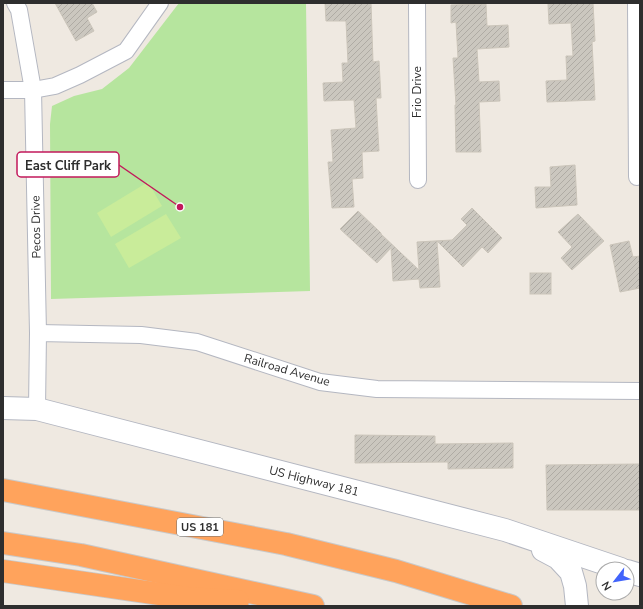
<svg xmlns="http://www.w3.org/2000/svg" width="643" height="609" viewBox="0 0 643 609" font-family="'Nunito Sans',sans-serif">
<defs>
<pattern id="building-hatch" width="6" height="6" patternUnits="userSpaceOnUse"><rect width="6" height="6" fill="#cbc7bf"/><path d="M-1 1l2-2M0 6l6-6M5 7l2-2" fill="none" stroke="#afaba4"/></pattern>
</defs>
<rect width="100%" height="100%" fill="#efe9e1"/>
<!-- park -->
<path fill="#b6e59e" d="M179 3H306L310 291 51 299 50 124 52 106 74 96 102 89 129 68Z"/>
<!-- pitch -->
<g fill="#c9ec9a">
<path d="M148 182 162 206 111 237 97 213Z"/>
<path d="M166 214 181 238 129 268 115 244Z"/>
</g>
<!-- building -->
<g fill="url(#building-hatch)" stroke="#cbc5ba">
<path d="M55 3H92L97 12 87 18 94 31 76 41Z"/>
<path d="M325 3H371L373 62 379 61 381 98H376L379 151 362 152 363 178 352 179 354 207 332 208 328 162H333L331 130 356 128 354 100 324 101 323 83 343 82 342 63H348L346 21H326Z"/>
<path d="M562 3H593L595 41 592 42 595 100 547 102 546 81 567 80 566 56H573L571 23 549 24 548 4Z"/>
<path d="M486 4 487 26 508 25 509 47 477 49 479 82 499 81 500 101 479 102 481 152H456L455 105H456L453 58H458L456 22 451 23V5Z"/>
<path d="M575 165 577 205 536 208 535 187H551L550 167Z"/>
<path d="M472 208 502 238 488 253 482 247 463 267 437 241 440 287 420 288 419 279 393 281 391 248 377 263 340 229 358 211 381 233V234L419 270 417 242 452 240 467 225 461 219Z"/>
<path d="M578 214 604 241 572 270 561 258 572 247 558 232Z"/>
<path d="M629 241 633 257 640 256V288L620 292 610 245Z"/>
<rect x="530" y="273" width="21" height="21"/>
<path d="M355 435 435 436V444L513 443V468L448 469V462L355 463Z"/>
<path d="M640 464V510H547L546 465Z"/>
</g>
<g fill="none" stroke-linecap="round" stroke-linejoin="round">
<!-- street casing -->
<g stroke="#b4b7c1" stroke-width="18">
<g id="street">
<path d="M15 3 19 10 33 90 38 333"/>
<path d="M417 3 418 180"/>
<path d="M636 3 637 177"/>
<path d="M3 90H33L55 86 80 75 126 51 160 3"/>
<path d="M37 409 38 333 141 335 197 342 320 382 377 389 640 391"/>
</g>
</g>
<!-- secondary casing -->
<g stroke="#b4b7c1" stroke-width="24">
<g id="secondary">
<path d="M3 408 37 409 505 530 621 569"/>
<path d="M543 550 558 558 571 572 575 586 577 606"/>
<path d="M627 571 640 575"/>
</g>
</g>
<!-- highway casing -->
<g stroke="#c9c9c9" stroke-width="24">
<g id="highway">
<path d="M3 490 286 544 396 571 511 606"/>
<path d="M3 543 81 555 313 606"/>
<path d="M3 571 187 598 238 601"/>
</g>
</g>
<!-- street -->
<use href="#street" stroke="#fff" stroke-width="16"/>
<!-- secondary -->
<use href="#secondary" stroke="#fff" stroke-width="22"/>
<!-- highway -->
<use href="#highway" stroke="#ffa35c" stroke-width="22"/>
</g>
<g text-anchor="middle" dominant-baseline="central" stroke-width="3" stroke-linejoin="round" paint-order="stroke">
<!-- shield labels -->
<rect fill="#fff" stroke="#6d6d6d" stroke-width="1" x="177" y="518" width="46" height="18" rx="3"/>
<g font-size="11" font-weight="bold" fill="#2e2e2e">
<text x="200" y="527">US 181</text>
</g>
<!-- street labels -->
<g font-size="12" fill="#2e2e2e" stroke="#fff">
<text transform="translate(417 92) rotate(-90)">Frio Drive</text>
<text transform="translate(36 227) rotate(-91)">Pecos Drive</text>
<text transform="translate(287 370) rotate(16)">Railroad Avenue</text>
<text transform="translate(314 481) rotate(14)">US Highway 181</text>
</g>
</g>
<!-- callouts -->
<path fill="none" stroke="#c2185b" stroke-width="1.5" d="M180 207L119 165"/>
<circle fill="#c2185b" stroke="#fff" stroke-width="1.5" cx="180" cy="207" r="4"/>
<rect fill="#fff" stroke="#c2185b" stroke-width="1.5" x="17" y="152" width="102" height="25" rx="4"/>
<g font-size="13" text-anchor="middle" font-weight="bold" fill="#2e2e2e">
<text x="68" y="170">East Cliff Park</text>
</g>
<!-- border -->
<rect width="643" height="609" fill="none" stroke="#2e2e2e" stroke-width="8"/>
<!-- north arrow -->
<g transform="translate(615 581) rotate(239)"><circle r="19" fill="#ffffff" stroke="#ababab"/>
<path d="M0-3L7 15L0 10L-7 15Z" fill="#4264fb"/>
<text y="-6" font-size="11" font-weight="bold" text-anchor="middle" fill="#2e2e2e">N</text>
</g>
</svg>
